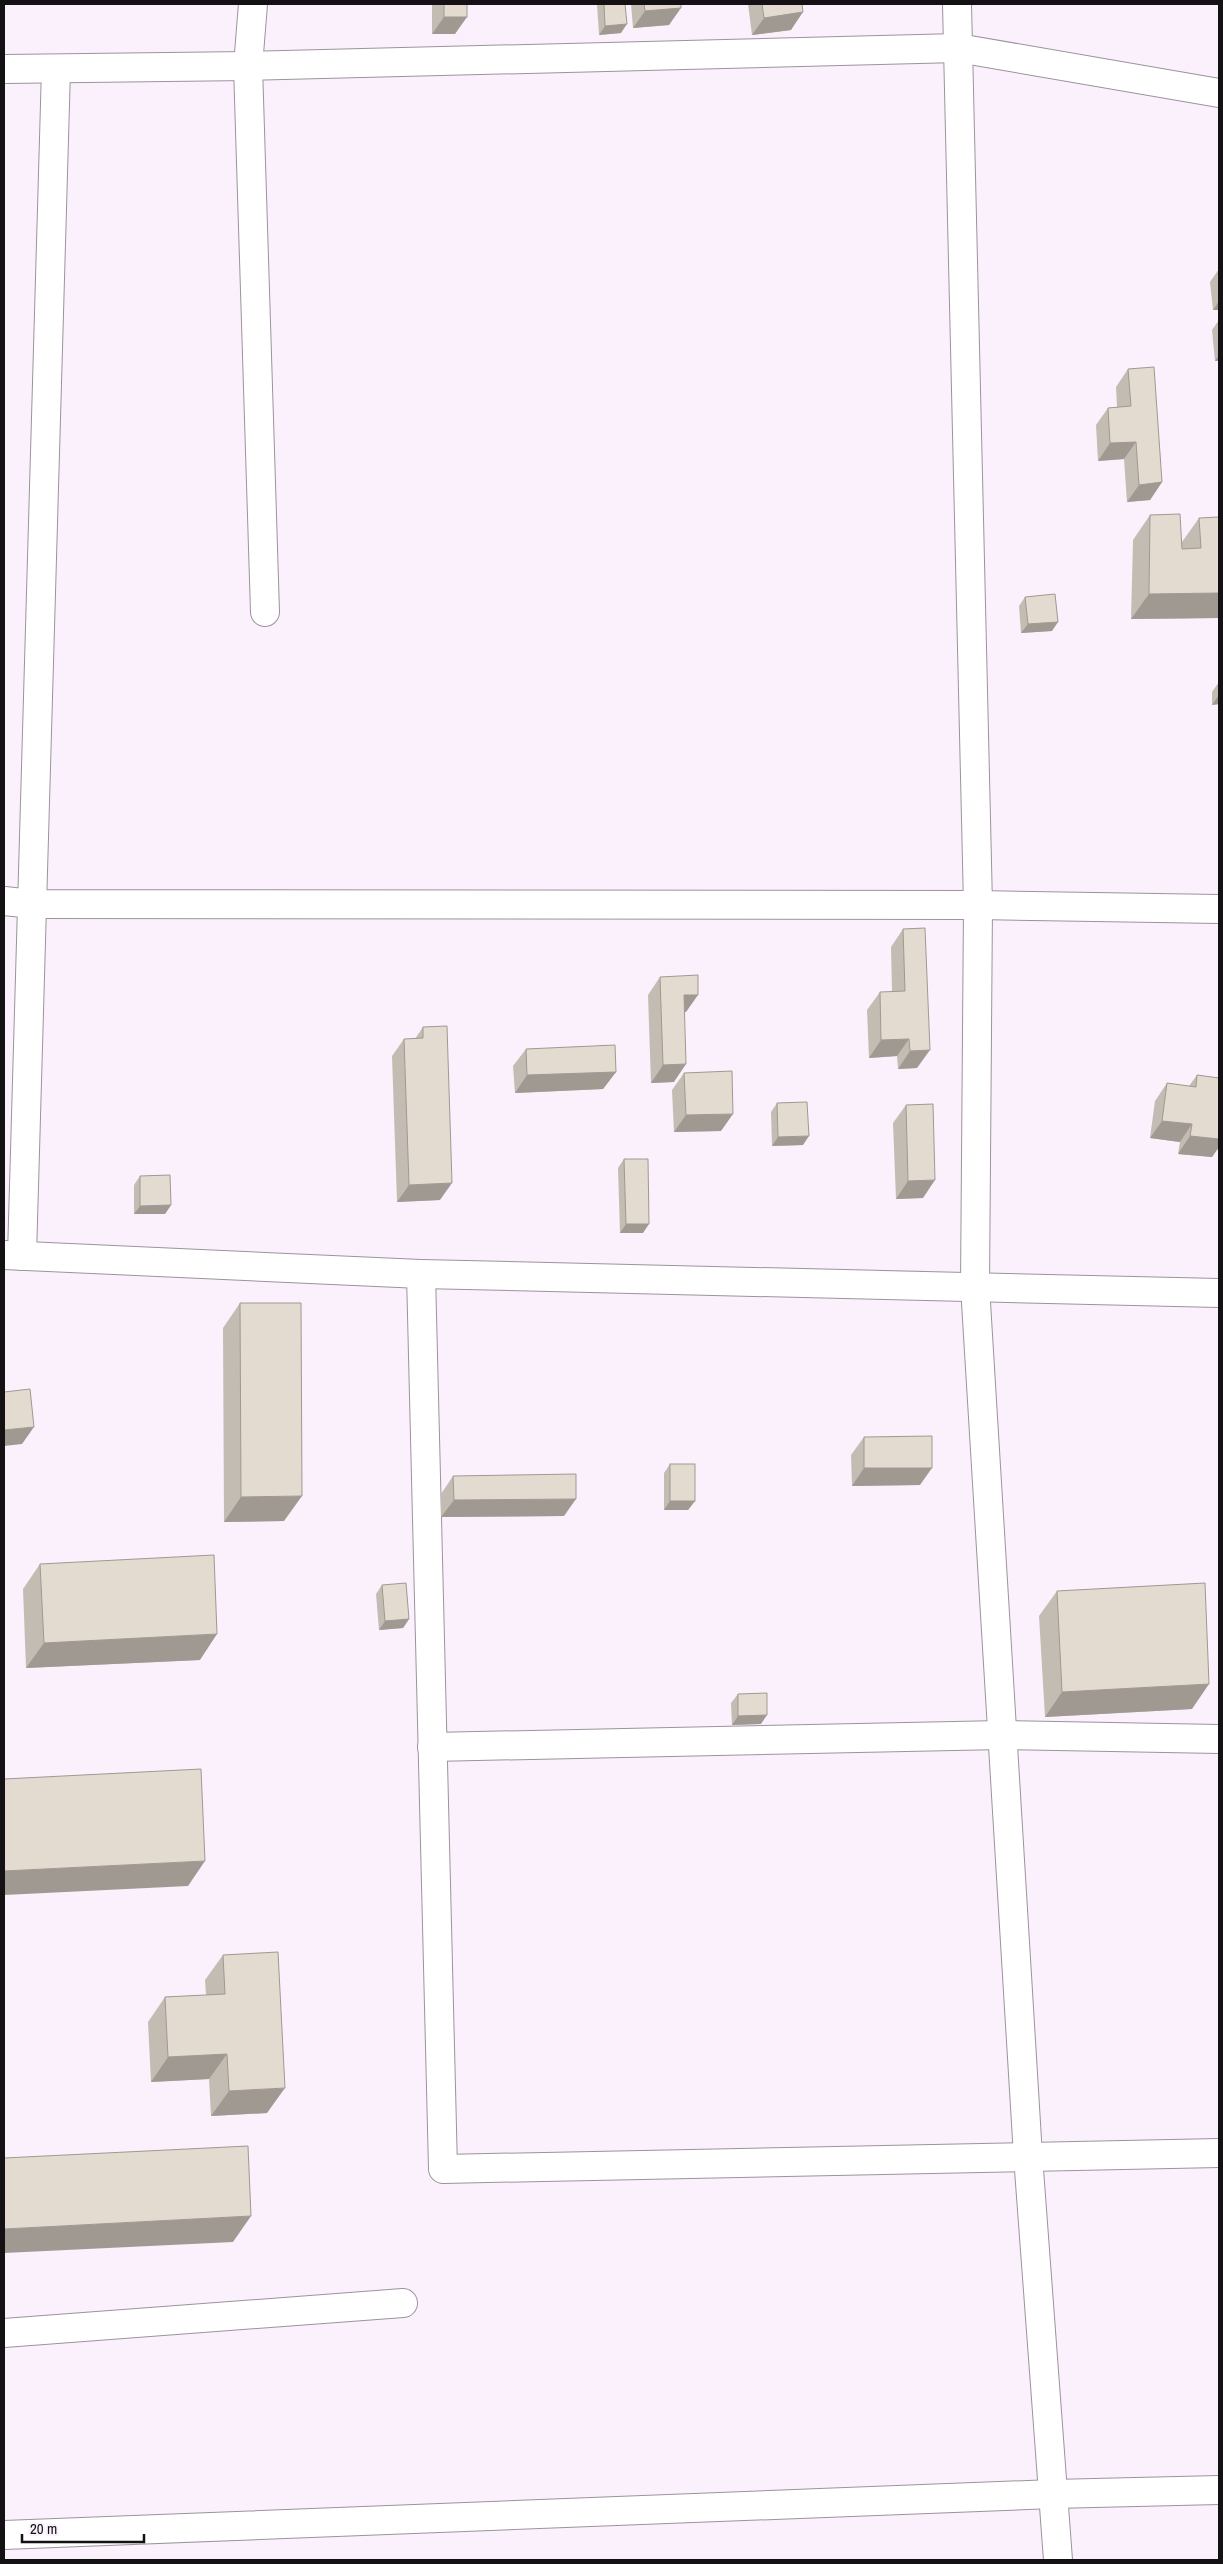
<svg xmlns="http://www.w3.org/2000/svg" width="1223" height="2564" viewBox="0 0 1223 2564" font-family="'Archivo Narrow',sans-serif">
<rect width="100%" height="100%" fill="#fbf1fc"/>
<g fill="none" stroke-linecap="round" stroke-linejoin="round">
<!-- minor casing -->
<g stroke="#9c939d" stroke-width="30">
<g id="minor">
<path d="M253 4 248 66 265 612"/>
<path d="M957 4 978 905 975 1286 1028 2156 1058 2560"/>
<path d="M4 69 248 66 958 48 1219 93"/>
<path d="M4 901 33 904 978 905 1219 909"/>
<path d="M4 1255 421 1274 1219 1293"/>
<path d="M22 1256 56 69"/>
<path d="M421 1274 443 2169 1219 2153"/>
<path d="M432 1747 1002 1735 1219 1739"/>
<path d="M4 2333 403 2303"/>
<path d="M4 2535 1053 2494 1219 2490"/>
</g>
</g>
<!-- minor -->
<use href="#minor" stroke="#fff" stroke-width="28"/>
</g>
<!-- wall -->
<g fill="#c3bcb3">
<path d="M432 4H467L455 34H432Z"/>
<path d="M597 4H625L621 33 599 35Z"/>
<path d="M631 4H681L669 25 633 28Z"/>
<path d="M748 4H802L791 30 752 35Z"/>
<path d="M1219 269V310H1213L1210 282Z"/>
<path d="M1219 320V361H1215L1212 330Z"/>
<path d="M1128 369 1162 482 1150 500 1127 502 1124 459 1098 461 1096 425 1108 408 1117 407 1116 387Z"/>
<path d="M1150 515 1182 542 1199 518 1219 618 1131 619 1133 540Z"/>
<path d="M1025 597 1052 631 1021 633 1019 606Z"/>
<path d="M1219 682V704L1212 705V692Z"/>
<path d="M903 929 917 1068 898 1069 897 1056 869 1058 867 1010 880 992H892L891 947Z"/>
<path d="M660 977 686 1012H685L674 1082 651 1083 648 995Z"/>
<path d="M423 1027 440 1200 397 1202 392 1056 404 1039H415Z"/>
<path d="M526 1049 616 1072 603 1089 515 1093 513 1066Z"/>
<path d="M684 1073 721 1131 674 1132 672 1090Z"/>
<path d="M1197 1075 1219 1078V1147L1212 1157 1178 1154 1180 1142 1150 1138 1155 1101 1167 1083 1189 1086Z"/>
<path d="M777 1103 803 1145 772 1146 771 1112Z"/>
<path d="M906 1105 923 1198 896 1199 893 1123Z"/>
<path d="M624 1159 643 1233H620L618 1168Z"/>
<path d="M140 1176 171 1205 165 1214H134V1185Z"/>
<path d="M240 1303 284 1521 224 1522 223 1328Z"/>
<path d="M864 1437 920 1485 852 1486 851 1455Z"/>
<path d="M670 1464 695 1501 688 1510H664V1473Z"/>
<path d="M453 1476 564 1516 441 1517V1494Z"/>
<path d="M40 1564 200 1660 26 1668 23 1589Z"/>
<path d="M382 1585 409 1619 403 1628 379 1630 376 1594Z"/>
<path d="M1057 1591 1192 1709 1045 1717 1039 1616Z"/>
<path d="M738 1694 761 1724 732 1725 731 1703Z"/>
<path d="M223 1955 267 2113 211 2116 209 2079 151 2082 148 2022 165 1997 206 1995 205 1980Z"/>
</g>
<!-- shaded-wall -->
<g fill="#9f9992">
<path d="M681 8 669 25 633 28 645 11Z"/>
<path d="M803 12 791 30 752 35 764 18Z"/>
<path d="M444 17H467L455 34H432Z"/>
<path d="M627 24 621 33 599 35 605 26Z"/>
<path d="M1219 301V310H1213Z"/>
<path d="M1219 355V361H1215Z"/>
<path d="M1136 442 1124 459 1098 461 1110 443Z"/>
<path d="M1162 482 1150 500 1127 502 1139 485Z"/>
<path d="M1219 593V618L1131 619 1149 594Z"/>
<path d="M1058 622 1052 631 1021 633 1028 624Z"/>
<path d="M1219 695V704L1212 705Z"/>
<path d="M684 995H698L686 1012H672Z"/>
<path d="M909 1039 897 1056 869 1058 881 1040Z"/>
<path d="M930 1050 917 1068 898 1069 910 1051Z"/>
<path d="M686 1064 674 1082 651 1083 663 1065Z"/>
<path d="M616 1072 603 1089 515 1093 527 1075Z"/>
<path d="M733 1114 721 1131 674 1132 686 1115Z"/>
<path d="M1162 1121 1192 1124 1180 1142 1150 1138Z"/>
<path d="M809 1136 803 1145 772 1146 778 1137Z"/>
<path d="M1190 1136 1219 1139V1147L1212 1157 1178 1154Z"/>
<path d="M935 1180 923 1198 896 1199 908 1181Z"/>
<path d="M452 1183 440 1200 397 1202 409 1185Z"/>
<path d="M171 1205 165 1214H134L140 1206Z"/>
<path d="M626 1224H649L643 1233H620Z"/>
<path d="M34 1427 22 1444 4 1446V1430Z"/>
<path d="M864 1468H932L920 1485 852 1486Z"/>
<path d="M302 1496 284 1521 224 1522 241 1497Z"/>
<path d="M576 1499 564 1516 441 1517 454 1500Z"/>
<path d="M670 1501H695L688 1510H664Z"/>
<path d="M409 1619 403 1628 379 1630 385 1621Z"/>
<path d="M217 1634 200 1660 26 1668 44 1643Z"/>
<path d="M1209 1684 1192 1709 1045 1717 1062 1692Z"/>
<path d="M767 1715 761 1724 732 1725 738 1716Z"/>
<path d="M205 1861 188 1886 4 1895V1871Z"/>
<path d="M227 2054 209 2079 151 2082 168 2057Z"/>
<path d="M285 2088 267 2113 211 2116 229 2091Z"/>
<path d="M251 2216 233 2242 4 2253V2229Z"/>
</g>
<!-- building -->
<g fill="#e3dbd0" stroke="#9f9992">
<rect x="444" y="4" width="23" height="13"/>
<path d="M604 4H625L627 24 605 26Z"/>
<path d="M644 4H681V8L645 11Z"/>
<path d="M762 4H802L803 12 764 18Z"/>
<path d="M1154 367 1162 482 1139 485 1136 442 1110 443 1108 408 1131 406 1128 369Z"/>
<path d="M1180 514 1182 549 1201 548 1199 518 1219 517V593L1149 594 1150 515Z"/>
<path d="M1055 594 1058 622 1028 624 1025 597Z"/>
<path d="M925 928 930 1050 910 1051 909 1039 881 1040 880 992 905 991 903 929Z"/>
<path d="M698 975V995H684L686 1064 663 1065 660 977Z"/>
<path d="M447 1026 452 1183 409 1185 404 1039 423 1038V1027Z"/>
<path d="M615 1045 616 1072 527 1075 526 1049Z"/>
<path d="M732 1071 733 1114 686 1115 684 1073Z"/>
<path d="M1197 1075 1219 1078V1139L1190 1136 1192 1124 1162 1121 1167 1083 1196 1087Z"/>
<path d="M807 1102 809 1136 778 1137 777 1103Z"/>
<path d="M933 1104 935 1180 908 1181 906 1105Z"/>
<path d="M624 1159H648L649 1224H626Z"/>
<path d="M170 1175 171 1205 140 1206V1176Z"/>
<path d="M240 1303H301L302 1496 241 1497Z"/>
<path d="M30 1389 34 1427 4 1430V1392Z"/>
<path d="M932 1436V1468H864V1437Z"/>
<rect x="670" y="1464" width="25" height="37"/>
<path d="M576 1474V1499L454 1500 453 1476Z"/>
<path d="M214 1555 217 1634 44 1643 40 1564Z"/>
<path d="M406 1583 409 1619 385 1621 382 1585Z"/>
<path d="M1205 1583 1209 1684 1062 1692 1057 1591Z"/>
<path d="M767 1693V1715L738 1716V1694Z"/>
<path d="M201 1769 205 1861 4 1871V1779Z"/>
<path d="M278 1952 285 2088 229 2091 227 2054 168 2057 165 1997 225 1994 223 1955Z"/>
<path d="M248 2146 251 2216 4 2229V2158Z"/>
</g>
<!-- border -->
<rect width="1223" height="2564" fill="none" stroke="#141114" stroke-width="10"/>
<!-- scale -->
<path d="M22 2534v8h122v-8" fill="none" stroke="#141114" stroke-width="2.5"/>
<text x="30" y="2534" font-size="15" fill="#141114" stroke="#fbf1fc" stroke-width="4" paint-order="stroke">20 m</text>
</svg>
